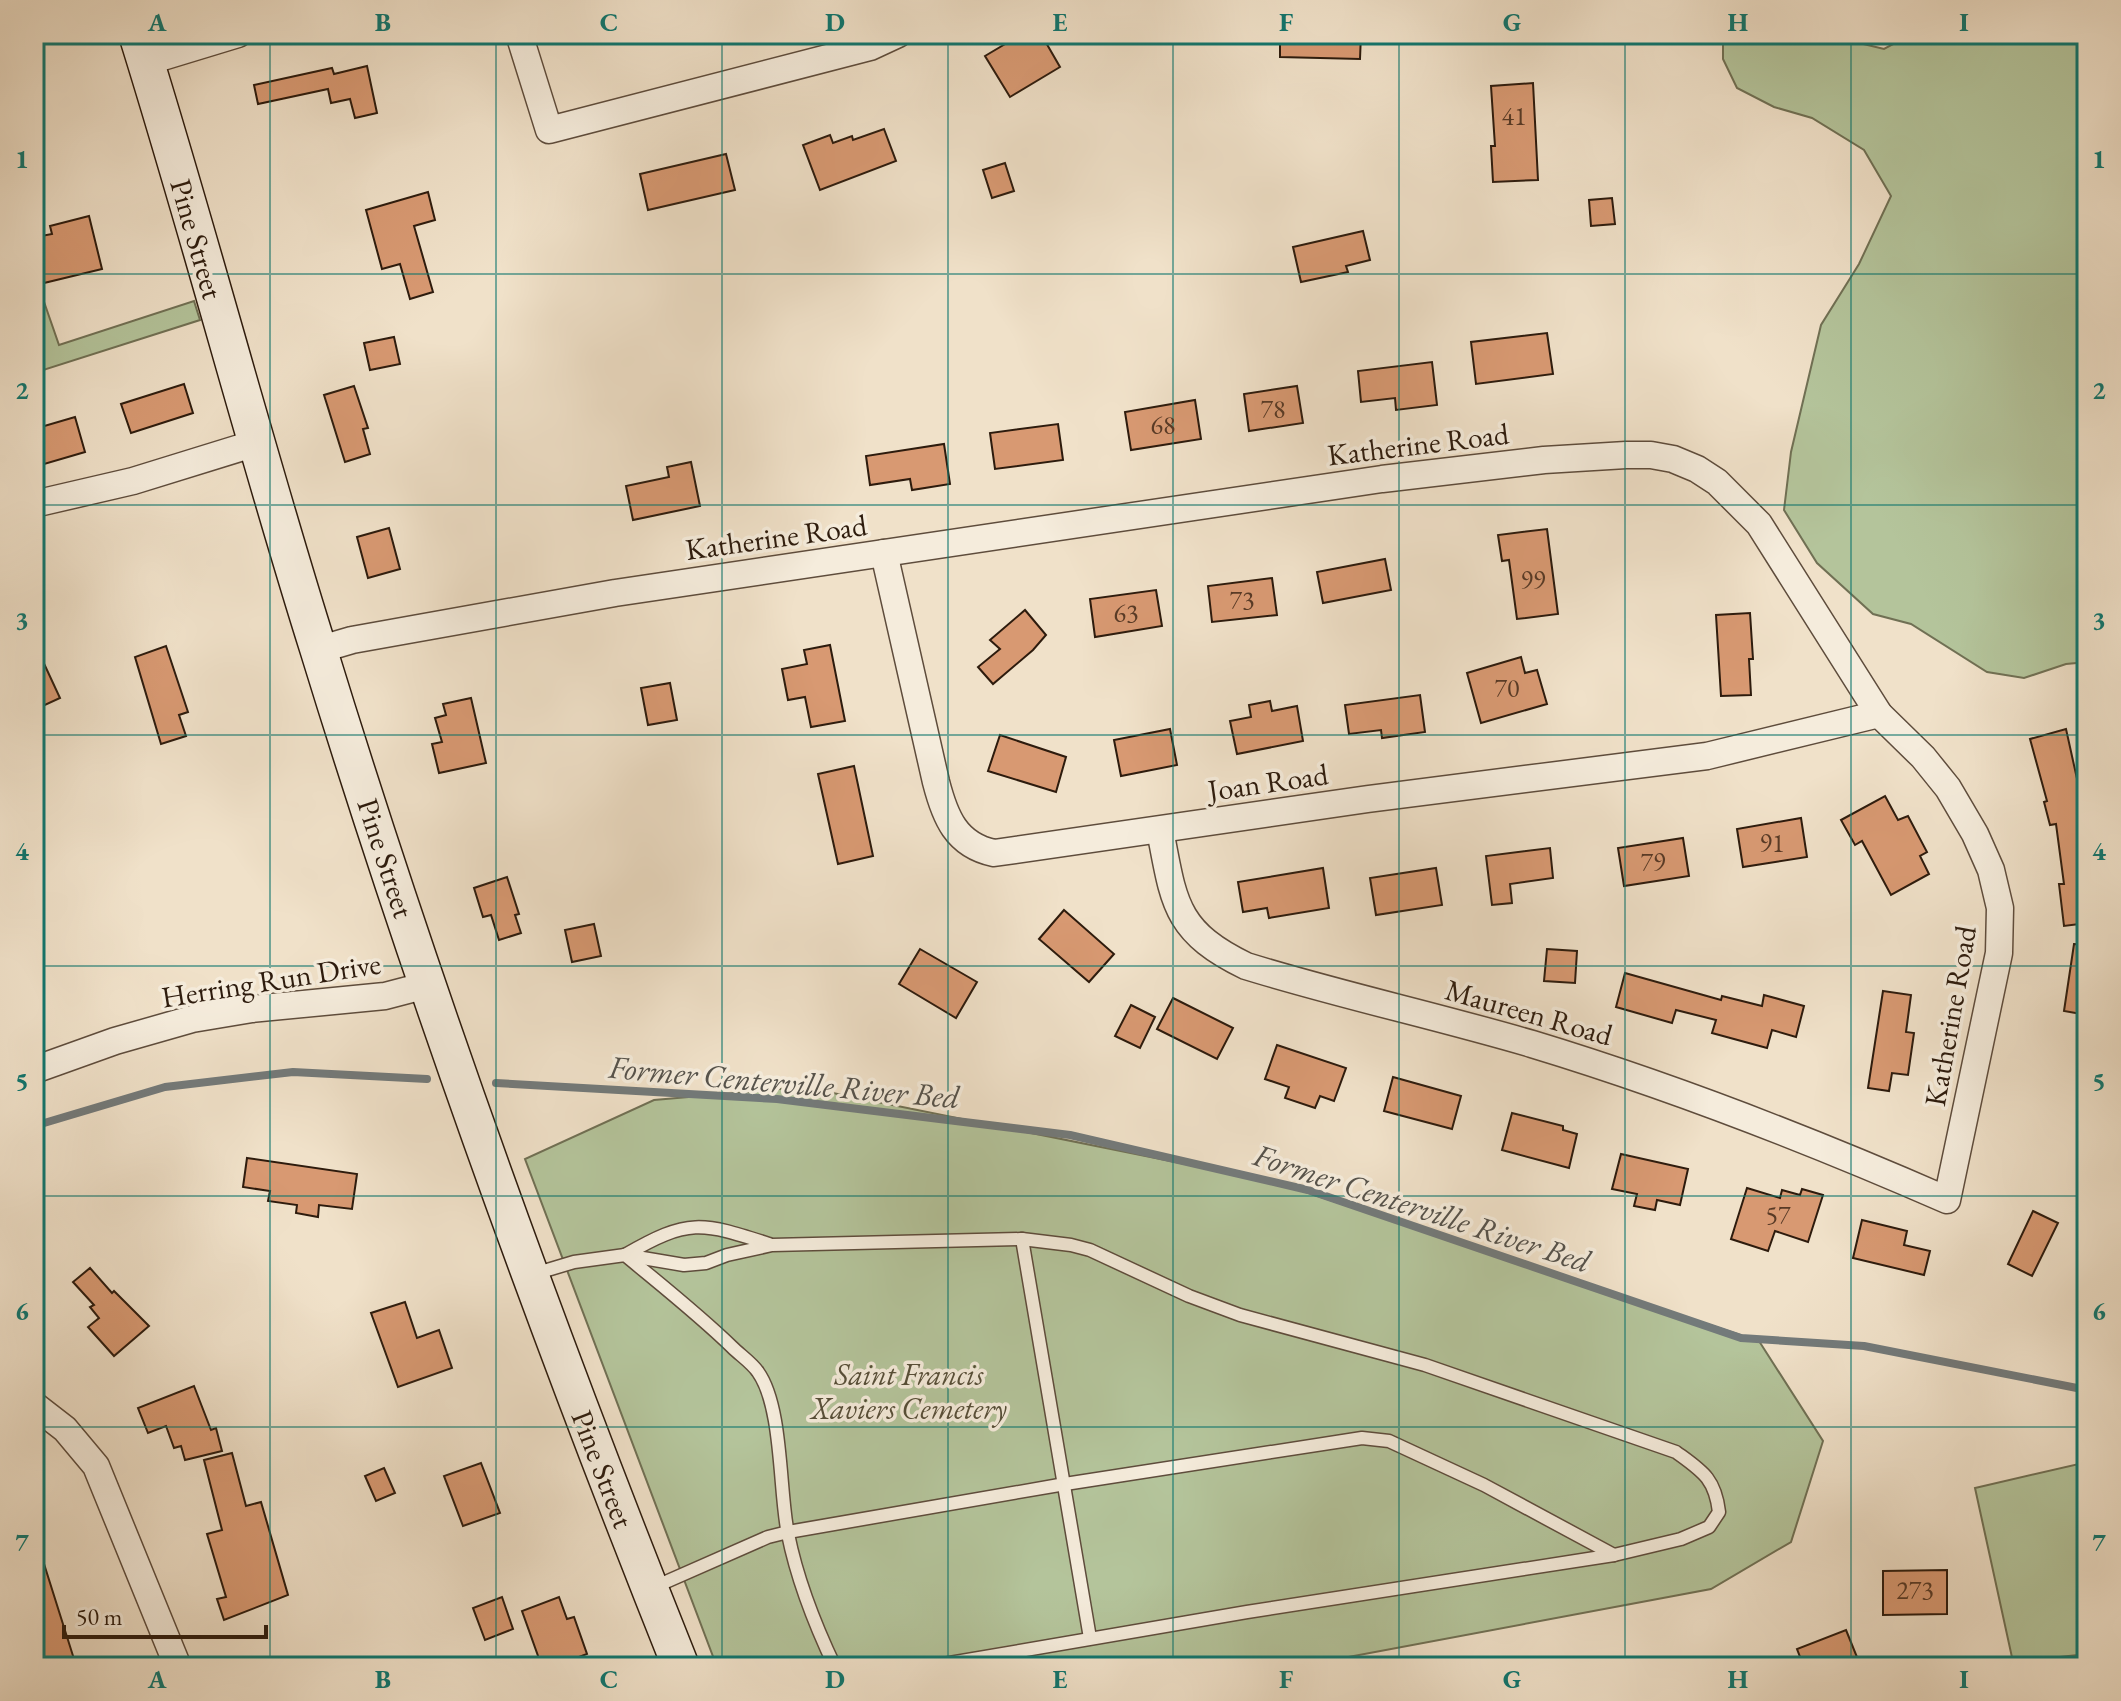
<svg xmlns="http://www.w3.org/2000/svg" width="2121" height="1701" viewBox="0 0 2121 1701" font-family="'EB Garamond',serif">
<rect width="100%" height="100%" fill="#f0e1c9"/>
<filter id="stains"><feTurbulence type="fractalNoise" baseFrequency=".0025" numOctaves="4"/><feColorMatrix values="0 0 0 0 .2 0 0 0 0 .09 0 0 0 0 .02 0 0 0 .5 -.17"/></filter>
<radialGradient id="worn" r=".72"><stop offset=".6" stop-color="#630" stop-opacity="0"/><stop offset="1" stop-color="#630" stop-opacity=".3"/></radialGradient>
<!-- green -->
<g fill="#b4c49b" stroke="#707054" stroke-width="2">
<path d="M1723 34H1842L1851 41 1884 49 1912 34H2087V662L2066 664 2024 678 1987 672 1911 624 1873 614 1817 563 1784 510 1791 452 1821 325 1859 264 1891 196 1864 150 1812 118 1774 107 1737 88 1723 59Z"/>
<path d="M34 273 59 345 194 301 200 320 34 373Z"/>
<path d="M803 1087 1275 1182 1759 1341 1823 1441 1791 1542 1711 1589 1295 1667H717L525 1159 654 1100Z"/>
<path d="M2083 1463 2087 1466V1654L2013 1662 1975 1488Z"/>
</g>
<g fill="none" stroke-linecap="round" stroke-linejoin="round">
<!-- stream -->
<g stroke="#737a7a" stroke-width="8">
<path d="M496 1083 777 1099 1070 1135 1308 1190 1741 1338 1864 1346 2087 1390"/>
<path d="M34 1126 165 1087 293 1072 427 1079"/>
</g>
</g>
<!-- building -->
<g fill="#d89972" stroke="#2d1b0d" stroke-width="2">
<path d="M1022 34H1041L1060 67 1010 97 985 56Z"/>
<path d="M1280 34H1361L1360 59 1280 57Z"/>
<path d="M367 66 377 113 355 118 350 99 331 103 328 89 258 104 254 85 332 68 334 74Z"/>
<path d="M1533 83 1538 180 1493 182 1491 146H1495L1491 86Z"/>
<path d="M884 129 896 161 820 190 803 145 830 135 833 143 852 136 853 140Z"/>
<path d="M726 154 735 190 648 210 640 174Z"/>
<path d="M1005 163 1014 191 992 198 983 170Z"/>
<path d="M428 192 435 220 414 226 433 292 410 299 400 264 382 269 366 210Z"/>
<path d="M1612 198 1615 224 1591 226 1589 200Z"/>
<path d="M89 216 102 269 44 283 36 254 40 253 36 237 52 234 50 226Z"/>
<path d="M1363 231 1370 260 1346 266 1348 272 1301 282 1293 247Z"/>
<path d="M1547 333 1553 374 1476 384 1471 342Z"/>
<path d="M394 337 400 364 370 370 364 343Z"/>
<path d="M1432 362 1437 405 1396 410 1395 398 1361 402 1358 371Z"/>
<path d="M184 384 193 413 131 433 121 404Z"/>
<path d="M354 386 368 428 363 429 370 454 345 462 324 395Z"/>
<path d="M1297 386 1303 423 1249 431 1244 394Z"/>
<path d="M1195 400 1201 439 1131 450 1125 412Z"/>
<path d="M75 417 85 452 34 467V429Z"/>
<path d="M1058 424 1063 460 995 469 990 433Z"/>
<path d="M944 444 950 484 912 490 910 479 870 485 866 456Z"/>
<path d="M691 462 700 506 633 520 626 486 669 477 667 467Z"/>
<path d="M389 528 400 569 368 578 357 537Z"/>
<path d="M1547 529 1558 614 1517 619 1509 560 1502 561 1498 535Z"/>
<path d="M1385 559 1391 590 1323 603 1317 572Z"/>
<path d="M1272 578 1277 615 1212 622 1208 586Z"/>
<path d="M1156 590 1162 626 1095 637 1090 599Z"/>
<path d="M1025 610 1046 635 1033 650 993 684 978 667 1000 649 990 640Z"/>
<path d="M1750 613 1753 659H1749L1751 695 1721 696 1716 615Z"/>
<path d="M34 642 60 698 34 710Z"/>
<path d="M830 645 845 721 811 727 805 697 788 700 782 669 807 664 804 650Z"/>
<path d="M166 646 188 712 179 715 186 736 161 744 135 657Z"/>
<path d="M1521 657 1525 673 1537 670 1547 704 1481 723 1467 673Z"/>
<path d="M670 683 677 720 648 725 641 688Z"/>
<path d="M1420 695 1425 732 1382 738 1381 730 1349 734 1345 705Z"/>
<path d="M471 698 486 763 439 773 432 744 442 742 435 718 446 715 443 704Z"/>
<path d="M1270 701 1272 711 1297 706 1303 741 1237 754 1230 721 1251 717 1249 705Z"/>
<path d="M1170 729 1177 765 1121 776 1114 740Z"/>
<path d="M2066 729 2087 824V923L2064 926 2059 884H2064L2056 824 2050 825 2044 802 2047 801 2030 739Z"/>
<path d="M1000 735 1066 757 1056 792 988 771Z"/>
<path d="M854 766 873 856 838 864 818 774Z"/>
<path d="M1885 796 1898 820 1908 816 1927 852 1920 856 1929 874 1891 895 1862 841 1855 845 1841 820Z"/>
<path d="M1801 818 1807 857 1743 867 1737 829Z"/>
<path d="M1683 838 1689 876 1624 886 1618 848Z"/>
<path d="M1550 848 1553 878 1510 884 1512 903 1492 905 1486 856Z"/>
<path d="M1323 868 1329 908 1269 918 1267 908 1243 912 1238 882Z"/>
<path d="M1436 868 1442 905 1376 915 1370 878Z"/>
<path d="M507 877 519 914 515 915 521 933 499 940 491 915 483 917 474 888Z"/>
<path d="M1064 910 1114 954 1089 982 1039 939Z"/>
<path d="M594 924 601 956 572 962 565 930Z"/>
<path d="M2074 944 2087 945V1015L2064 1011Z"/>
<path d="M920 949 977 982 956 1018 899 984Z"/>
<path d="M1547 949 1577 951 1575 983 1544 981Z"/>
<path d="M1625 973 1721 1000 1722 996 1762 1006 1764 995 1804 1006 1796 1037 1772 1030 1767 1048 1712 1033 1716 1020 1676 1010 1672 1023 1616 1007Z"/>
<path d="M1883 991 1911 995 1906 1032 1914 1033 1908 1075 1892 1073 1889 1091 1868 1088Z"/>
<path d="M1173 998 1233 1028 1217 1059 1157 1029Z"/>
<path d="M1131 1005 1155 1017 1140 1048 1115 1036Z"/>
<path d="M1277 1045 1346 1068 1334 1101 1320 1096 1315 1108 1285 1098 1289 1087 1265 1079Z"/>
<path d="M1393 1077 1461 1096 1452 1129 1384 1111Z"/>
<path d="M1512 1113 1563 1126V1130L1577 1134 1569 1168 1502 1150Z"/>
<path d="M1621 1154 1688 1169 1680 1205 1657 1200 1655 1210 1634 1206 1637 1194 1612 1189Z"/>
<path d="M247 1158 357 1174 352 1209 319 1205 318 1217 296 1213 297 1205 268 1201 270 1191 243 1187Z"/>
<path d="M1747 1188 1780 1198 1782 1190 1800 1195 1802 1189 1823 1195 1808 1242 1775 1231 1768 1251 1731 1239Z"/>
<path d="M2033 1211 2058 1223 2032 1276 2008 1264Z"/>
<path d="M1862 1220 1907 1231 1904 1245 1930 1251 1924 1275 1853 1258Z"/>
<path d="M90 1268 112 1293 114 1291 149 1326 114 1356 88 1327 99 1318 90 1307 94 1305 73 1282Z"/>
<path d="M405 1302 417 1338 439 1330 452 1368 398 1387 371 1313Z"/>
<path d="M194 1386 211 1430 216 1428 222 1451 185 1460 181 1446 174 1448 166 1426 148 1433 138 1408Z"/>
<path d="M232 1453 246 1506 261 1502 288 1595 224 1620 217 1599 226 1597 207 1534 222 1530 204 1460Z"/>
<path d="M481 1463 500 1513 463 1526 444 1476Z"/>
<path d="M384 1468 395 1493 376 1501 365 1476Z"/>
<path d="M34 1548H39L74 1659 47 1667H37L34 1658Z"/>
<path d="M1947 1570V1614L1883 1615V1571Z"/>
<path d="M502 1597 513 1629 485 1640 473 1608Z"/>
<path d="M559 1597 567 1619 574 1617 587 1654 576 1658 580 1667H542L522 1611Z"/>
<path d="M1846 1630 1861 1667H1804L1797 1649Z"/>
</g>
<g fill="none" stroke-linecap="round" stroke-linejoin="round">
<!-- lane casing -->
<g stroke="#5e4c3c" stroke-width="15">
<g id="lane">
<path d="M1022 1239 1090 1638"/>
<path d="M625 1255 684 1265 706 1263 727 1255 772 1245 1022 1239 1071 1245 1090 1250 1189 1296 1240 1315 1425 1365 1676 1452C1702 1471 1715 1478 1719 1512L1709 1527 1681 1539 1614 1555 1247 1612 926 1667"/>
<path d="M625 1255C689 1218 701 1222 769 1244"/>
<path d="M534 1274 574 1262 625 1255C661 1285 698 1314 732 1347 740 1355 752 1363 758 1372 783 1407 779 1492 788 1534 797 1579 815 1625 835 1667"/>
<path d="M652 1588 768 1537 788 1532 1065 1484 1362 1438 1389 1441 1484 1485 1614 1555"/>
</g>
</g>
<!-- street casing -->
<g stroke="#5e4c3c" stroke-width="29">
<g id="street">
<path d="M519 34 549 130 870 47 898 34"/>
<path d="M146 62 238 34"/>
<path d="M34 504 133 481 256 443"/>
<path d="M884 553 936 782C945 817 956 845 994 853L1368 799 1707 756 1879 714"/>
<path d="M318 650 352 640 615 593 1382 479 1544 460 1626 455H1651L1673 459 1697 469 1717 482 1759 524 1879 714 1923 757 1948 788 1975 834 1991 870 2000 908 1999 953 1947 1200C1812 1141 1674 1087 1532 1044 1437 1016 1340 995 1246 966 1174 931 1174 902 1160 830"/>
<path d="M34 1070 115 1041 192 1019 252 1009 385 996 427 985"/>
<path d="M34 1405 65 1429 96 1466 178 1667"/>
</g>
</g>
<!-- secondary casing -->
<g stroke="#2d1b0d" stroke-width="39">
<path id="secondary" d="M137 34C201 238 254 445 318 648 424 993 547 1332 681 1667"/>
</g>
<!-- lane -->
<use href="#lane" stroke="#f5ecdc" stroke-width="12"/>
<!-- street -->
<use href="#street" stroke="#f5ecdc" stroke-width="26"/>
<!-- secondary -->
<use href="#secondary" stroke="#f5ecdc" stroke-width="36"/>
</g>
<!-- grid -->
<path fill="none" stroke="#0f766e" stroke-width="2" stroke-opacity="0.55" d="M270 34V1667M496 34V1667M722 34V1667M948 34V1667M1173 34V1667M1399 34V1667M1625 34V1667M1851 34V1667M34 274H2087M34 505H2087M34 735H2087M34 966H2087M34 1196H2087M34 1427H2087"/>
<g text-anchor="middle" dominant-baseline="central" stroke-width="7" stroke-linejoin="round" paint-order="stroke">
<!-- number labels -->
<g font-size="26" fill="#583a26">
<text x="1514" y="116">41</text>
<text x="1273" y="409">78</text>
<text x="1163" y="425">68</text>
<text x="1533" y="580">99</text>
<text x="1242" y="600">73</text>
<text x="1126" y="613">63</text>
<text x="1507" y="688">70</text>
<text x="1772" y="843">91</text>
<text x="1653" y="862">79</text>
<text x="1778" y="1215">57</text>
<text x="1915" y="1590">273</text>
</g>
<!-- street labels -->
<g font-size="30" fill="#2d1b0d" stroke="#f5ecdc">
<text transform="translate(197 239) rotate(74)">Pine Street</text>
<text transform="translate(1418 444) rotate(-7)">Katherine Road</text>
<text transform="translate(776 537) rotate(-8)">Katherine Road</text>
<text transform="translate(1268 782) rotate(-8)">Joan Road</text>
<text transform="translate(386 858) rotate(72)">Pine Street</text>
<text transform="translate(271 980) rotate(-9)">Herring Run Drive</text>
<text transform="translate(1529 1012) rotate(16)">Maureen Road</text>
<text transform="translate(1950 1016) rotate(-80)">Katherine Road</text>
<text transform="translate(603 1469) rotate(69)">Pine Street</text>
</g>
<!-- park labels -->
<g font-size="30" font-style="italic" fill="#564e38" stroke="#f5ecdc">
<text x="909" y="1374">Saint Francis<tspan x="909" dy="34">Xaviers Cemetery</tspan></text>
</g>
<!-- water labels -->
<g font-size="32" font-style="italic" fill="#56534c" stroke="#f5ecdc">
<text transform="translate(784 1082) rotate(5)">Former Centerville River Bed</text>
<text transform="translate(1422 1208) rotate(18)">Former Centerville River Bed</text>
</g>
</g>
<!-- margin -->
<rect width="2121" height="1701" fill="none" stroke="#f0e1c9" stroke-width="88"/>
<!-- scale -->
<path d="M64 1625v12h202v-12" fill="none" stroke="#2d1b0d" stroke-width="4"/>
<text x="76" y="1625" font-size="24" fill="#2d1b0d" stroke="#f5ecdc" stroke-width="6" paint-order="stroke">50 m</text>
<rect x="44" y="44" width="2033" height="1613" fill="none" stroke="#0f766e" stroke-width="3"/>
<g font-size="26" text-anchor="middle" font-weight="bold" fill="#0f766e">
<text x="157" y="31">A</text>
<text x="383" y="31">B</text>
<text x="609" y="31">C</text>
<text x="835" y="31">D</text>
<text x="1060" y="31">E</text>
<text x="1286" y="31">F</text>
<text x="1512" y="31">G</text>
<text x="1738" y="31">H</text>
<text x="1964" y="31">I</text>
<text x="22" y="168">1</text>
<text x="2099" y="168">1</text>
<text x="22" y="399">2</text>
<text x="2099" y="399">2</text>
<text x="22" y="629">3</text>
<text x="2099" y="629">3</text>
<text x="22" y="860">4</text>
<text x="2099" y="860">4</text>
<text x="22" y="1090">5</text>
<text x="2099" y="1090">5</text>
<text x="22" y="1320">6</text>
<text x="2099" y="1320">6</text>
<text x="22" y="1551">7</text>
<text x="2099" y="1551">7</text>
<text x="157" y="1688">A</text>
<text x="383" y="1688">B</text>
<text x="609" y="1688">C</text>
<text x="835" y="1688">D</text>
<text x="1060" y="1688">E</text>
<text x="1286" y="1688">F</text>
<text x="1512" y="1688">G</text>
<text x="1738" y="1688">H</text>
<text x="1964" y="1688">I</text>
</g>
<rect width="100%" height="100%" filter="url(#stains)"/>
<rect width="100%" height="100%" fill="url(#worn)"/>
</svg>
